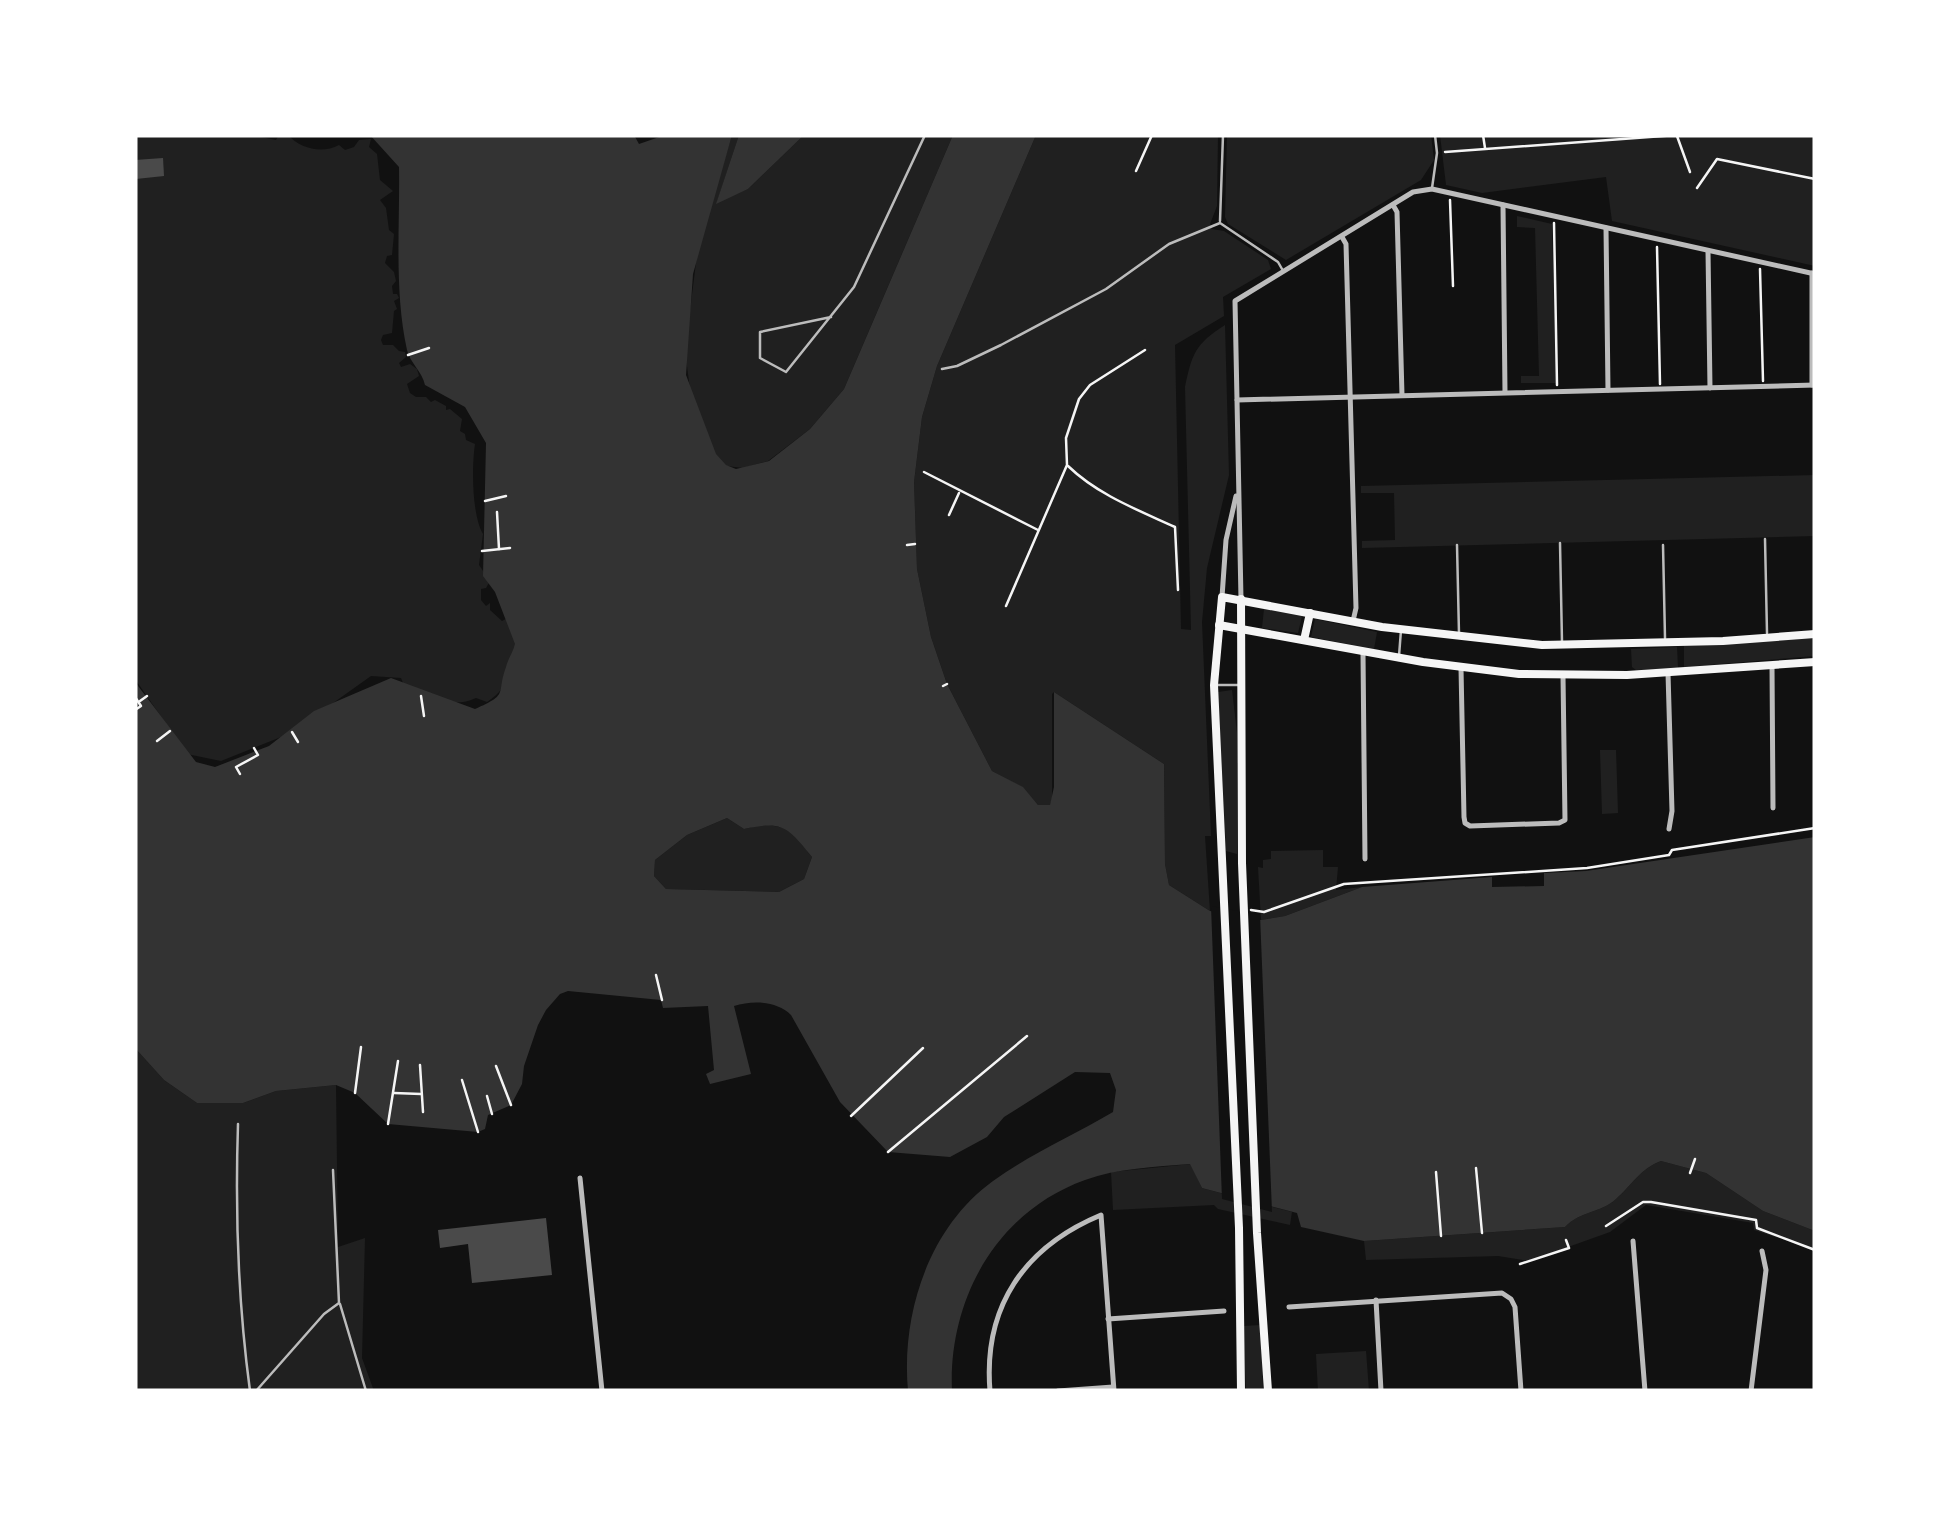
<svg xmlns="http://www.w3.org/2000/svg" width="1950" height="1526" viewBox="0 0 1950 1526" font-family="'DM Sans',sans-serif">
<rect width="100%" height="100%" fill="#111"/>
<!-- green -->
<g fill="#202020">
<path d="M135 135H252L276 140 279 135H288C301 149 322 154 339 145L345 150 354 147 359 140 371 139 369 147 377 154 380 180 393 191 380 200 386 208 389 230 394 234 392 255 387 256 385 263 394 272 396 281 392 286 393 294H397L399 298 394 301 397 309 394 311 392 333 383 335 381 340 383 345H393L399 351 405 352 406 357 399 363 401 367 410 364 417 369 419 376 407 384 410 393 416 397H426L431 402 435 400 446 406V410L450 409 462 419 460 431 465 434 466 440 475 444C472 463 471 513 483 534L479 565 490 581 486 588 481 589V600L486 606 490 603V610L502 621 515 614C516 651 518 682 487 702L476 698C453 709 428 697 405 688L401 678 371 676 291 733 221 761 182 753 169 728 135 679Z"/>
<path d="M732 135H739L717 202 748 189 804 135H953L844 389 810 429 768 461 743 468 719 465 690 389 685 351 698 247Z"/>
<path d="M1036 135H1218L1217 206 1210 224 1212 229 1224 231 1268 260 1271 269 1223 297 1224 316 1175 345 1181 629 1191 630 1185 387C1192 354 1195 344 1225 325L1229 475 1207 568 1202 622 1211 836H1205L1210 911 1169 885 1165 864 1164 764 1054 692 1052 694V799L1050 805H1038L1023 788 992 771 947 684 931 637 917 569 914 482 922 417 937 366Z"/>
<path d="M1227 135H1431L1434 160 1421 180 1286 260 1228 224 1225 217Z"/>
<path d="M1440 135H1815V266L1612 221 1606 177 1482 193 1446 185Z"/>
<path d="M1517 216 1552 224 1556 383H1521V376H1539L1535 228 1517 227Z"/>
<path d="M1815 475V536L1362 548V541L1395 540 1394 493H1361V486Z"/>
<path d="M1264 609 1302 616 1298 633 1262 628Z"/>
<path d="M1315 619 1377 632 1374 649 1311 637Z"/>
<path d="M1815 638V656L1684 667V646Z"/>
<path d="M1677 647 1678 668 1636 670 1632 667 1631 649Z"/>
<path d="M1232 690 1237 733V854L1226 851 1218 692Z"/>
<path d="M1600 750H1616L1618 813 1602 814Z"/>
<path d="M727 818 744 829 765 824 789 829 812 857 804 879 779 892 666 889 654 876 655 860 687 835Z"/>
<path d="M1323 850V867H1338L1336 890 1362 887 1285 916 1261 920 1258 867 1263 868V860L1271 859V851Z"/>
<path d="M135 1048 164 1080 197 1103H243L276 1091 336 1085 338 1247 365 1238 362 1358 374 1391H135Z"/>
<path d="M1661 1161 1706 1173 1763 1211 1815 1231V1250L1754 1230 1753 1223 1646 1205 1610 1232 1529 1261 1498 1256 1366 1260 1364 1241 1565 1227C1580 1211 1601 1213 1616 1199 1632 1185 1640 1169 1661 1161Z"/>
<path d="M1191 1164 1202 1188 1292 1212 1290 1225 1218 1209 1214 1205 1113 1210 1111 1172Z"/>
<path d="M1261 1325 1263 1391H1246L1243 1326Z"/>
<path d="M1366 1351 1369 1391H1318L1316 1354Z"/>
</g>
<!-- water -->
<g fill="#333" fill-rule="evenodd">
<path d="M370 135H634L639 144 665 135H732L693 274 686 375 716 454 726 465 736 469 769 461 810 429 844 389 953 135H1036L937 366 922 417 914 482 917 569 931 637 947 684 992 771 1023 787 1038 805H1050L1054 787V692L1164 764 1165 864 1169 885 1210 911 1261 920 1285 916 1362 887 1492 877V887L1544 886V873L1586 871 1815 837V1231L1763 1211 1706 1173 1661 1161C1640 1169 1632 1185 1616 1199 1601 1213 1580 1211 1565 1227L1364 1241 1301 1227 1297 1213 1202 1188 1190 1164C1155 1167 1118 1168 1085 1180 996 1212 948 1300 952 1391H908C901 1315 928 1228 993 1181 1030 1154 1074 1135 1113 1112L1116 1090 1110 1073 1075 1072 1004 1117 987 1137 950 1157 888 1152 840 1102 791 1015C777 1001 753 1000 734 1006L751 1074 710 1084 706 1074 714 1070 708 1006 663 1008 661 1000 568 991 560 994 546 1010 538 1025 524 1066 522 1084 511 1105 488 1115 485 1129 478 1132 388 1124 355 1093 336 1085 276 1091 243 1103H197L164 1080 135 1048V682L196 762 215 767 269 746 314 711 391 678 475 709C510 694 496 694 506 667 508 659 513 652 515 644L495 592 483 576 486 443 465 407 425 385C422 371 410 363 407 350 394 291 400 227 399 167ZM727 818 744 829C784 820 788 828 812 857L804 879 779 892 666 889 654 876 655 860 687 835Z"/>
<path d="M739 135H804L748 189 716 204Z"/>
</g>
<!-- pier -->
<path fill="#111" d="M1211 906 1260 915 1272 1212 1222 1199Z"/>
<!-- building -->
<g fill="#4a4a4a">
<path d="M163 158 164 176 136 179 135 160Z"/>
<path d="M546 1218 552 1275 472 1283 468 1244 440 1248 438 1230Z"/>
</g>
<g fill="none" stroke-linecap="round" stroke-linejoin="round">
<!-- path -->
<g stroke="#f5f5f5" stroke-width="2.5">
<path d="M1483 135 1485 148"/>
<path d="M1677 136 1690 172"/>
<path d="M1445 152 1677 135"/>
<path d="M1136 171 1152 135"/>
<path d="M1697 188 1717 159 1815 179"/>
<path d="M1450 200 1453 286"/>
<path d="M1554 223 1557 385"/>
<path d="M1657 247 1660 384"/>
<path d="M1760 269 1763 381"/>
<path d="M408 355 429 348"/>
<path d="M1068 466C1098 495 1138 510 1175 527L1178 590"/>
<path d="M924 472 1038 530"/>
<path d="M485 501 506 496"/>
<path d="M497 512 499 549"/>
<path d="M949 515 959 493"/>
<path d="M907 545 915 544"/>
<path d="M482 551 510 548"/>
<path d="M1006 606 1067 465 1066 438 1079 399 1090 385 1145 350"/>
<path d="M943 686 947 684"/>
<path d="M421 696 424 716"/>
<path d="M135 697 141 706 135 710"/>
<path d="M140 701 147 696"/>
<path d="M292 732 298 742"/>
<path d="M157 741 170 731"/>
<path d="M240 774 236 767 258 755 254 748"/>
<path d="M1251 910 1264 912 1344 884 1587 868 1669 855 1672 850 1815 828"/>
<path d="M656 975 662 1000"/>
<path d="M420 1065 423 1112"/>
<path d="M496 1066 511 1105"/>
<path d="M462 1080 478 1132"/>
<path d="M355 1093 361 1047"/>
<path d="M394 1093 421 1094"/>
<path d="M487 1096 492 1114"/>
<path d="M851 1116 923 1048"/>
<path d="M388 1124 398 1061"/>
<path d="M888 1152 1027 1036"/>
<path d="M1476 1168 1482 1233"/>
<path d="M1436 1172 1441 1236"/>
<path d="M1690 1173 1695 1159"/>
<path d="M1606 1226 1643 1202H1651L1756 1220 1757 1228 1815 1250"/>
<path d="M1520 1264 1569 1248 1566 1240"/>
</g>
<!-- service -->
<g stroke="#bcbcbc" stroke-width="2.5">
<path d="M1432 188 1437 153 1435 135"/>
<path d="M1220 221 1223 135"/>
<path d="M831 317 760 332V358L786 372 854 287 925 135"/>
<path d="M942 369 957 366 1001 345 1106 289 1169 244 1220 223 1278 262 1282 269"/>
<path d="M1765 539 1767 633"/>
<path d="M1560 543 1562 642"/>
<path d="M1457 545 1459 634"/>
<path d="M1663 545 1665 638"/>
<path d="M1399 656 1401 630"/>
<path d="M1216 685H1238"/>
<path d="M238 1124C235 1214 238 1302 250 1391"/>
<path d="M340 1304 366 1391"/>
<path d="M256 1391 324 1314 339 1303 333 1170"/>
</g>
<!-- minor -->
<g stroke="#bcbcbc" stroke-width="5">
<path d="M1393 205 1397 212 1402 395"/>
<path d="M1503 205 1505 392"/>
<path d="M1606 228 1608 390"/>
<path d="M1342 237 1346 244 1356 608 1353 621"/>
<path d="M1708 251 1710 388"/>
<path d="M1812 273V385"/>
<path d="M1237 400 1815 385"/>
<path d="M1222 597 1226 540 1236 496"/>
<path d="M1241 599 1235 301 1413 192 1432 189 1815 274"/>
<path d="M1363 653 1365 859"/>
<path d="M1772 666 1773 808"/>
<path d="M1461 668 1464 817 1465 823 1470 826 1559 823 1565 820 1563 676"/>
<path d="M1668 673 1672 811 1669 829"/>
<path d="M580 1178 602 1391"/>
<path d="M1633 1241 1645 1391"/>
<path d="M1376 1300 1381 1391"/>
<path d="M1289 1307 1502 1293 1511 1299 1515 1307 1521 1391"/>
<path d="M1108 1319 1224 1311"/>
<path d="M990 1391C983 1307 1024 1247 1101 1215L1114 1391"/>
<path d="M1058 1391 1113 1387"/>
<path d="M1751 1391 1766 1270 1762 1251"/>
</g>
<!-- secondary -->
<g stroke="#f5f5f5" stroke-width="8">
<path d="M1241 599 1242 863 1257 1233 1268 1391"/>
<path d="M1219 625 1423 662 1519 674 1627 675 1815 662"/>
<path d="M1304 640 1310 613"/>
<path d="M1241 1391 1239 1228 1214 685 1222 597 1382 627 1542 645 1723 641 1815 634"/>
</g>
</g>
<!-- border -->
<rect width="1950" height="1526" fill="none" stroke="#ffffff" stroke-width="275"/>
</svg>
